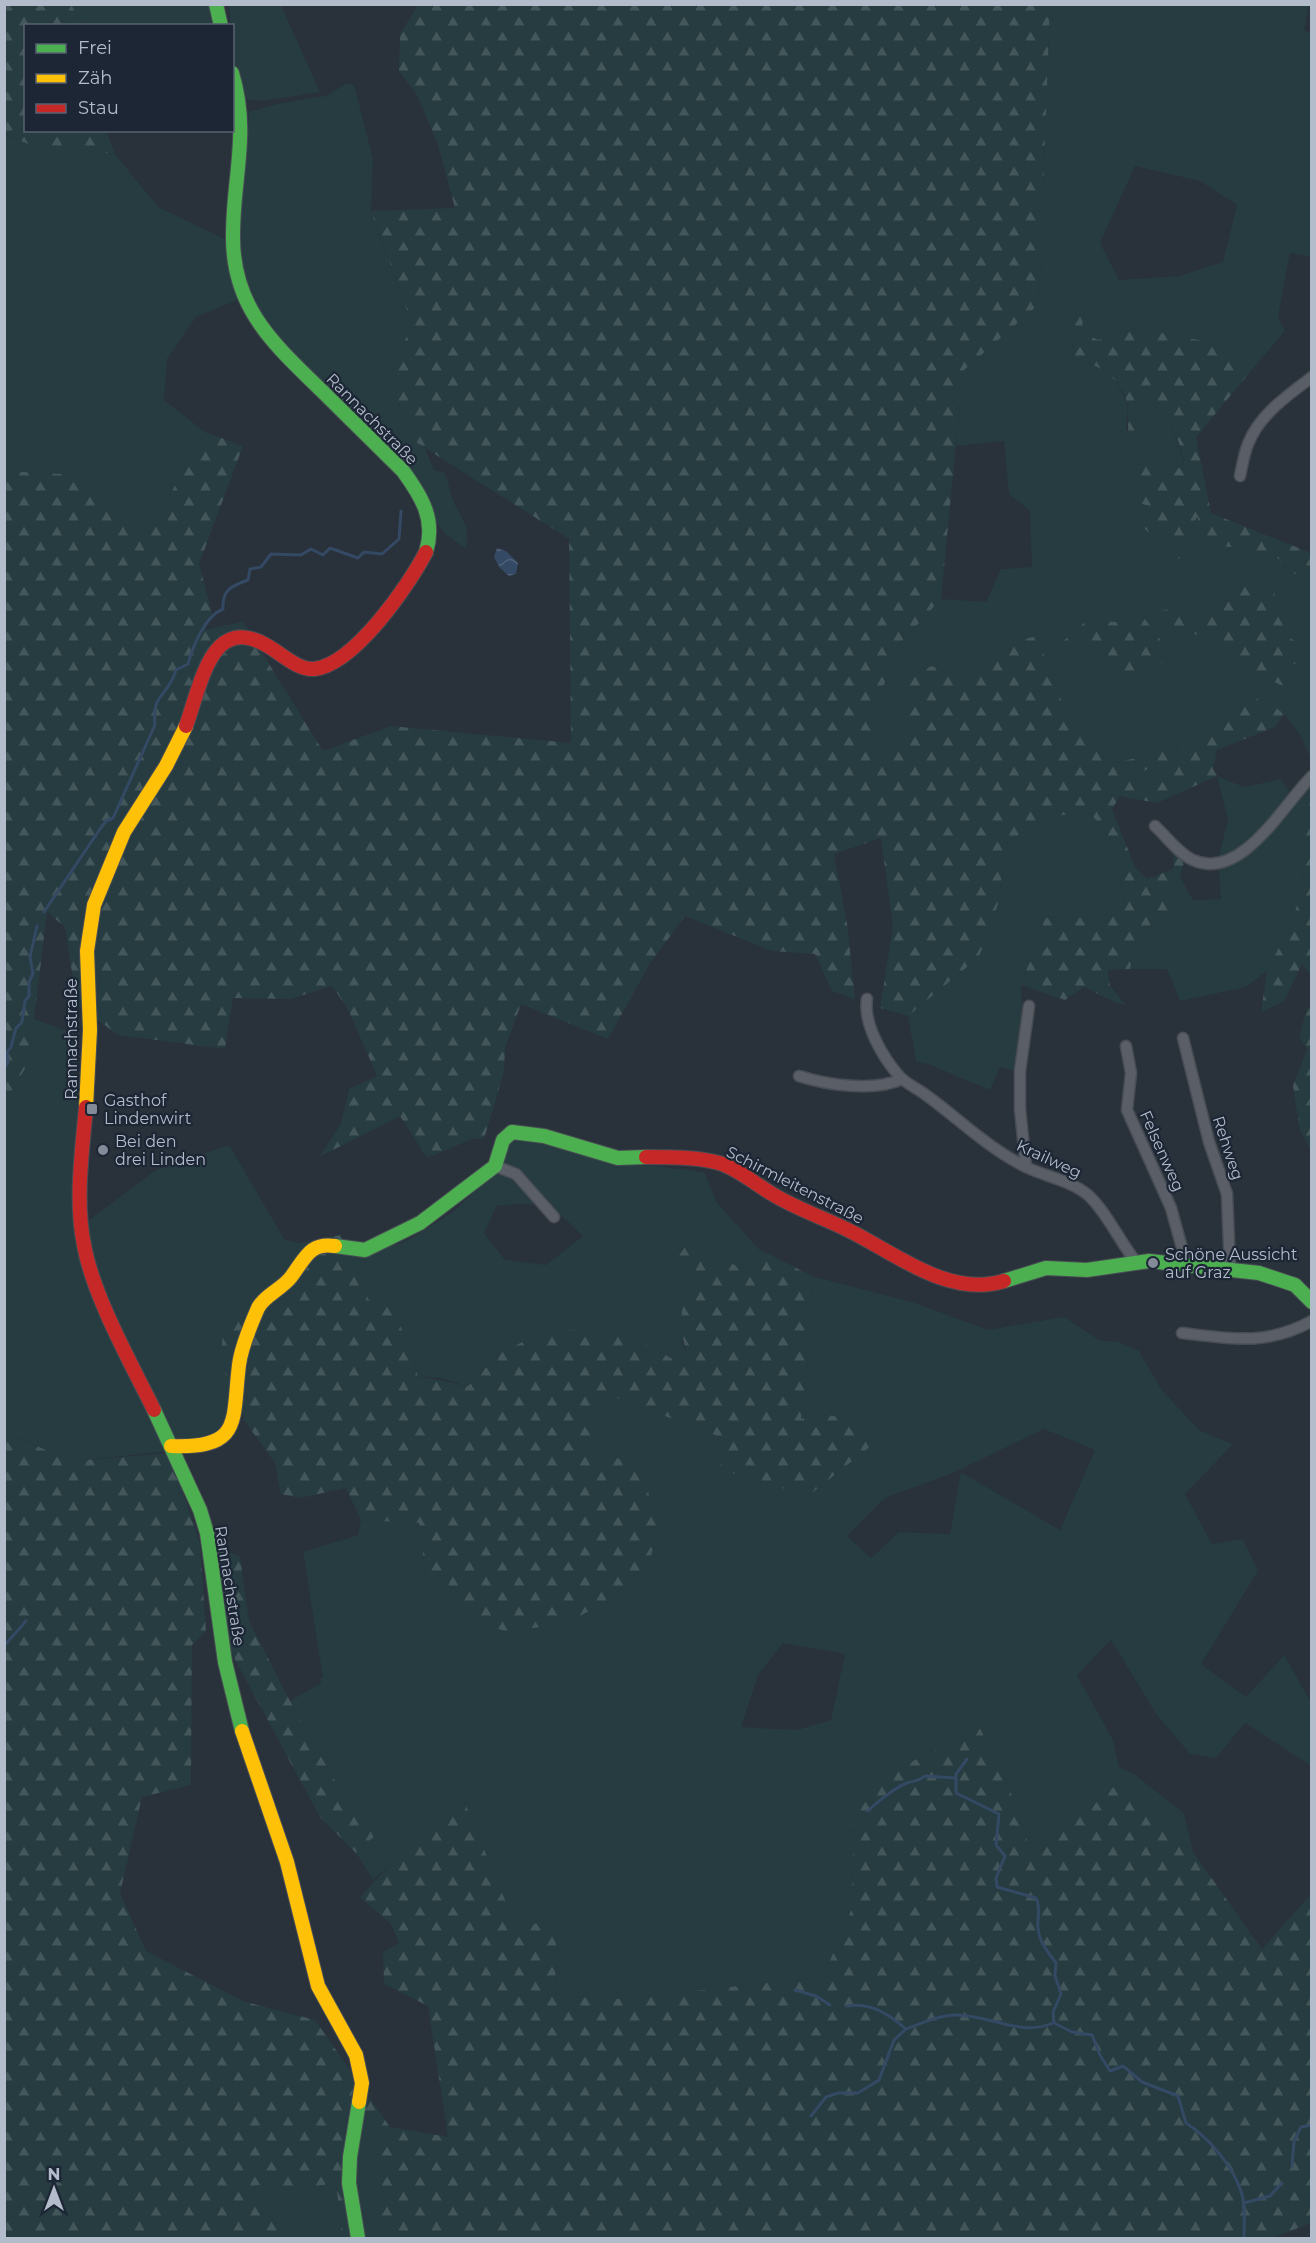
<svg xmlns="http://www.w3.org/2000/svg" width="1316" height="2243" viewBox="0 0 1316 2243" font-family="Montserrat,sans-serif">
<defs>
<pattern id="forest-firs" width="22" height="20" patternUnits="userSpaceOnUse" patternTransform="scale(1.5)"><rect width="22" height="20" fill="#263c40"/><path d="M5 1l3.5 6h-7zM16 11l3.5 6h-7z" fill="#43565a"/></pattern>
<pattern id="water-waves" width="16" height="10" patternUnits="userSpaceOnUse" patternTransform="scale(1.5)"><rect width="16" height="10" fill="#344964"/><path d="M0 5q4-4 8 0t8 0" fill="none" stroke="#4f6179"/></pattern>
</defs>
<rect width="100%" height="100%" fill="#29313a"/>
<!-- grass -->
<g fill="#263c40" fill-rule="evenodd">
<path d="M55 5H213L218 25H82L72 6 58 11Z"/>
<path d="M229 5H281L320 92 264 101 245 99 233 56Z"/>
<path d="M1050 5H1309L1304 30 1312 34 1311 257 1290 253 1278 316 1285 331 1251 371 1209 342 1136 328 1098 340 1057 321 1072 343 1074 359C1097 363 1120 378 1126 402 1129 410 1127 422 1126 430H1138L1136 402C1172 402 1178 442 1185 470L1157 461 1130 466 1148 506 1186 556 1187 538 1197 516 1210 546 1233 547 1279 559 1289 573 1311 576V759L1300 735 1284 714H1231L1204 726 1200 741 1116 763 1070 724 1037 636 988 672 965 677 931 666 908 680 902 752 873 749 875 710 898 646 941 599 986 602 1001 569 1032 567 1030 511 1009 494 1004 441 956 446 963 371 1039 303ZM1135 166 1200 181 1237 205 1223 262 1179 276 1119 280 1100 243ZM1203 594 1213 601 1235 600 1283 622 1285 636 1280 685 1239 663 1210 640 1166 623 1180 606 1195 612H1210ZM1144 618 1118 662 1092 646 1079 644 1087 621 1130 623Z"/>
<path d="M346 84H352L355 88 373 159 371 212 412 323 390 377 411 439 425 448 434 470 445 473C449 483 451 497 456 507 463 519 472 533 465 548 439 530 438 529 428 499L272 338 247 293 236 245 249 112 277 104 326 96Z"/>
<path d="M4 134 27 144 115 154 158 207 227 240 237 300 196 317 167 359 164 400 205 432 145 540 63 474 5 471Z"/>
<path d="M1158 763 1169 767 1175 779 1143 787 1131 776Z"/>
<path d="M1311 771V801L1301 821 1304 883 1291 924 1267 971 1246 987 1180 1001 1167 969H1130L1135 946 1150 939V910L1179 915 1180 907 1163 896 1180 877 1193 900 1221 899 1218 859 1228 820 1217 776 1244 787 1281 779 1290 792Z"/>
<path d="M1090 812 1114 846 1125 907 1103 917 1045 918 1021 985 1022 1008 1017 1071 1000 1067 990 1090 928 1064 916 1062 908 1016 979 957 998 904 1006 843 1048 817Z"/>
<path d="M34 1019 78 1035 77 1229 156 1170 229 1145 285 1240 299 1243 277 1284 225 1318C230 1352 250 1414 212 1436 200 1442 176 1440 162 1442L163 1452 72 1461 5 1432V1103L29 1062Z"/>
<path d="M511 1138 647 1165 704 1172 717 1203 759 1249 746 1270 687 1244 678 1257 692 1285 682 1342 690 1359 684 1365 634 1338 500 1353 468 1386 439 1378 418 1376 395 1310 369 1300 349 1254 403 1243 453 1212 503 1165ZM549 1204 583 1236 546 1265 505 1260 484 1233 497 1205Z"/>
<path d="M812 1276 915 1303 988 1330 1064 1317 1099 1340 1119 1342 1139 1351 1161 1389 1199 1430 1233 1444 1185 1494 1212 1544 1243 1539 1258 1571 1201 1664 1246 1697 1284 1655 1311 1702V1766L1245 1723 1216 1758 1190 1754 1156 1714 1111 1640 1077 1675 1113 1740 1119 1767 1134 1774 1184 1813 1193 1852 1119 1782 1033 1859 1016 1804 980 1728 854 1790 852 1908 823 1977 607 2000 555 1994 557 1923 515 1924 463 1799 373 1880 356 1853 378 1832 355 1816 290 1701 321 1683 320 1678H323L303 1552 358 1535 361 1520 420 1523 425 1570 444 1573 461 1615 606 1602 650 1561 658 1526 589 1451 604 1393 731 1441 720 1469 801 1420 809 1347ZM1044 1429 1095 1450 1060 1530 961 1472 950 1534 899 1532 871 1558 847 1536 885 1498 953 1473ZM783 1643 845 1654 831 1720 797 1730 741 1727 758 1675Z"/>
<path d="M359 2110 379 2141V2210L392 2238H358L349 2183Z"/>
<path d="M336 2183 342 2238H284L253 2190 257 2185 297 2189Z"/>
</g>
<!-- forest -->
<g fill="url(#forest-firs)" fill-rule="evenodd">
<path d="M5 4 55 5 58 11 72 6 82 25 26 26V130L106 131 115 154 30 145 5 134Z"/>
<path d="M418 5H1050L1039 304 963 371 941 599 898 646 875 710 873 749 902 751 907 680 931 666 965 677 987 672V649L1037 636 1070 724 1116 763 1200 741 1204 726 1231 714 1244 691 1258 693V710L1275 707 1284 714 1275 727 1217 750 1213 769 1217 776 1157 803 1120 796 1112 809 1135 867 1147 879 1173 869 1174 854 1185 859 1180 877 1164 895 1180 907V915L1150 910V939L1135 946 1130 969 1108 970 1110 986 1126 1005C1110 1002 1098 993 1084 987L1065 1000 1021 985 1045 918 1103 917 1125 906 1114 846 1090 812 1048 817 1006 843 998 904 979 957 908 1016 880 1008 893 927 881 838 834 854 847 923 855 999 832 991 815 954 772 951 685 916 649 965 608 1039 521 1004 505 1048 504 1072 484 1139H472L427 1158 400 1116 319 1157 341 1124 349 1089 377 1076 348 1009 332 986 291 999 233 998 225 1049 118 1035 77 1005 65 927 47 912 29 1062 5 1103V471L63 474 145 539 205 432 243 446 199 564 212 613 205 630 243 622 323 751 391 726 571 743 569 539 411 439 390 377 412 323 371 211 455 208 438 145 418 97 399 71 400 34ZM1158 764 1169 768 1174 779 1143 787 1131 777Z"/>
<path d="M1069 311 1082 313 1083 332 1098 340 1136 328 1209 342 1251 371 1196 437 1211 513 1311 553V576L1289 573 1279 559 1233 547 1210 546 1197 517 1187 538 1186 556 1169 562 1170 534H1151L1137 523 1148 506 1138 502 1130 466 1157 461 1185 470C1180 442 1171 402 1136 402L1138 430 1130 441C1126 428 1130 416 1127 403 1122 378 1096 363 1074 359L1072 343 1057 321Z"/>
<path d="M1262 583 1274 588 1276 607 1290 612 1283 622 1285 636 1304 645 1303 662 1288 665V686L1280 685 1239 663 1210 640 1166 623 1160 611 1180 606 1195 612H1210L1202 592 1213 601 1235 600 1245 584Z"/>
<path d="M1144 618 1162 642 1163 662 1150 673 1130 683 1118 678 1117 662 1092 646 1080 644 1071 651 1060 644 1087 620 1130 623Z"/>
<path d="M1311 801V975L1302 964 1284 1001 1261 1012 1267 971 1291 924 1304 883 1301 821Z"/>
<path d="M1311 1007V1151L1300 1130 1293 1086 1307 1049 1299 1037 1307 1008Z"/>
<path d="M341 1235 369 1300 395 1310 418 1376 468 1386 500 1353 541 1333 577 1330 634 1338 684 1365 690 1359C679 1336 677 1307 692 1285L678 1257 687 1244 746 1270 759 1249 812 1276 809 1347 801 1419 815 1413 857 1420 871 1446 808 1496 719 1469 731 1441 604 1393 589 1451 640 1464 658 1526 650 1561 606 1602 563 1625 504 1631 461 1615 444 1574 425 1570 419 1523 361 1520 346 1488 300 1498 281 1494 275 1463 244 1420 241 1407 227 1380 221 1352 225 1318 277 1284 299 1243Z"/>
<path d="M4 1432 72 1461 170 1453 200 1544 206 1631 192 1645 191 1785 142 1797 120 1893 146 1951 243 2001 315 2020 390 2127 448 2137 428 2006 384 1984 383 1952 399 1943 391 1924 360 1897 404 1850 463 1798 515 1924 557 1923 555 1994 607 2000 823 1977 852 1908 854 1790 980 1728 1016 1804 1033 1859 1119 1782 1193 1852 1262 1949 1311 1894V2223L1272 2238H392L379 2210V2141L359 2110 350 2157 358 2238H342L336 2183 297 2189 257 2185 253 2190 284 2238H5Z"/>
<path d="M216 1546 240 1557 249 1621 290 1701 355 1816 379 1832 356 1853 320 1817 232 1654Z"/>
</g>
<!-- water -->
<path fill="url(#water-waves)" d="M497 548 506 551 518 563 516 574 509 576 500 568 494 557Z"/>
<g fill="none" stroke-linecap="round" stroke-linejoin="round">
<!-- stream -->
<g stroke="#344964" stroke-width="3">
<path d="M44 912 100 829 106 821 113 818 155 725C151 693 169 696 176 670L188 664C193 646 205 616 223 609 222 590 231 586 248 580L250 569 261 567 271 554 301 555 311 549 323 555 330 548 358 558 364 552 382 554 399 539 401 511"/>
<path d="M4 1069 8 1062 7 1052 11 1047 16 1028 22 1022 25 1001 29 996V982L33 974 30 957 37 926"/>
<path d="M4 1646 26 1621"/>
<path d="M967 1759 956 1774V1793L999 1814 996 1845 1005 1856 996 1878 997 1887 1036 1898C1041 1907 1037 1918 1038 1928 1039 1942 1048 1952 1056 1963L1055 1976 1061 1994 1053 2012 1054 2023 1072 2032 1092 2035 1100 2055 1110 2071 1123 2066 1142 2082 1178 2096 1186 2123C1209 2138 1232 2165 1241 2191 1246 2206 1244 2223 1244 2238"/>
<path d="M868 1811C877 1802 896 1787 907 1783 915 1780 918 1782 925 1776L955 1778"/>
<path d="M795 1990 816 1996 830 2005"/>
<path d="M846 2006C870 2002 888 2013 906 2029 922 2023 940 2015 956 2015 990 2015 1021 2037 1053 2023"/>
<path d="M811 2116 826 2097 838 2093H858L879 2080 894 2040 906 2029"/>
<path d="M1292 2166 1294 2141 1301 2127 1312 2125"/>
<path d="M1244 2203 1270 2196 1282 2183"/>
</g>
<!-- street casing -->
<g stroke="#484d54" stroke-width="13">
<g id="street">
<path d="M1240 476C1242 466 1244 454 1248 444 1259 415 1288 395 1312 377"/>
<path d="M1155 826C1166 836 1179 854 1193 860 1241 882 1283 805 1312 776"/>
<path d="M867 999C863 1024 883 1058 900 1077 907 1084 918 1089 926 1095 959 1119 989 1149 1026 1167 1046 1177 1070 1180 1088 1195 1106 1211 1120 1242 1136 1262"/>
<path d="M1183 1038 1209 1142 1227 1194 1230 1270"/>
<path d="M1126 1046 1131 1073 1127 1110 1171 1208 1187 1266"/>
<path d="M799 1076C827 1085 874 1092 902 1079"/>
<path d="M495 1166 516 1174 554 1217"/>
<path d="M1026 1167 1020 1109V1071L1029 1006"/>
<path d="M1182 1333C1231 1339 1266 1346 1312 1321"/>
</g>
</g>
<!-- fast casing -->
<g stroke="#484d54" stroke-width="16">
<g id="fast">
<path d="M216 4 221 26"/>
<path d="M232 73C250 133 233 176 233 235 232 308 274 344 322 391 349 418 376 444 403 471 422 497 436 520 426 552"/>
<path d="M335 1246 365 1250 420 1223 495 1166 503 1140 512 1132 544 1136 618 1158 646 1157"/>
<path d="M1004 1281 1046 1268 1087 1270 1149 1261 1259 1273 1295 1285 1312 1302"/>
<path d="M154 1410 200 1510 207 1533 225 1662 242 1731"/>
<path d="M358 2238 349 2183 350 2157 359 2102"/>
</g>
</g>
<!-- slow casing -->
<g stroke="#484d54" stroke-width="16">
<g id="slow">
<path d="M86 1107 90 1030 87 951 94 905 124 832 166 766 186 726"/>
<path d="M171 1446C243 1449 232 1421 239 1365 241 1348 251 1324 258 1308 264 1296 283 1288 291 1277 305 1259 309 1242 335 1246"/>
<path d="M242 1731 287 1862 318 1986 356 2055 362 2083 359 2102"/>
</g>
</g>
<!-- jam casing -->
<g stroke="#484d54" stroke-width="16">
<g id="jam">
<path d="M186 726C203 678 213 606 277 652 287 659 301 670 314 669 354 665 409 585 426 552"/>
<path d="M86 1107C82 1152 75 1201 84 1245 93 1296 131 1363 154 1410"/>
<path d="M646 1157C669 1157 697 1157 719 1163 739 1169 756 1185 774 1195 797 1209 824 1218 848 1230 895 1253 948 1298 1004 1281"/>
</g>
</g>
<!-- street -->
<use href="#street" stroke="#5a5f67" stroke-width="10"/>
<!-- fast -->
<use href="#fast" stroke="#4caf50" stroke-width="14"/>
<!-- slow -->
<use href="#slow" stroke="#ffc107" stroke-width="14"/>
<!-- jam -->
<use href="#jam" stroke="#c62828" stroke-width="14"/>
</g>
<!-- markers -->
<g fill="#838b98" stroke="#1c2635" stroke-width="2">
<rect x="86" y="1103" width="12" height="12" rx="3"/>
<circle cx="103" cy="1150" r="6"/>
<circle cx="1153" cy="1263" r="6"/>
</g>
<g text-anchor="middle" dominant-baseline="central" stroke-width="4.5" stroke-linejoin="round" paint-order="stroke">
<!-- street labels -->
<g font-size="16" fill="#b3bccb" stroke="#1c2635">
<text transform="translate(372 419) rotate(45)">Rannachstraße</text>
<text transform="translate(71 1039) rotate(-90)">Rannachstraße</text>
<text transform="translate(1228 1148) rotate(72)">Rehweg</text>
<text transform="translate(1162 1151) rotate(66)">Felsenweg</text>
<text transform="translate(1049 1159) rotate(25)">Krailweg</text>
<text transform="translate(795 1185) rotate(27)">Schirmleitenstraße</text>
<text transform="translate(230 1586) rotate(81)">Rannachstraße</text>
</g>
<!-- poi labels -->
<g font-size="16" fill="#b3bccb" stroke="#1c2635" text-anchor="start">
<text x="104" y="1100">Gasthof<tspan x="104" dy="18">Lindenwirt</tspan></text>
<text x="115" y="1141">Bei den<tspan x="115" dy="18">drei Linden</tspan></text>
<text x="1165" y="1254">Schöne Aussicht<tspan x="1165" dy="18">auf Graz</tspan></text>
</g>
</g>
<!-- border -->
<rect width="1316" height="2243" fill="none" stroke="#b3bccb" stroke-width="12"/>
<!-- legend -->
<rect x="24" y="24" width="210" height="108" fill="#1c2635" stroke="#586271" stroke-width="1.5"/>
<rect x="36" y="44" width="30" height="9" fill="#4caf50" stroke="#586271" stroke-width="1.5"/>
<text x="78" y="54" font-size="18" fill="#b3bccb">Frei</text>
<rect x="36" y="74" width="30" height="9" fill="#ffc107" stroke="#586271" stroke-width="1.5"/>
<text x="78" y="84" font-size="18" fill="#b3bccb">Zäh</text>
<rect x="36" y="104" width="30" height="9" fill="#c62828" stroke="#586271" stroke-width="1.5"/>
<text x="78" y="114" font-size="18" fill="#b3bccb">Stau</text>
<!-- north arrow -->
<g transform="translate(54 2189)" stroke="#1c2635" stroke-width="4.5" paint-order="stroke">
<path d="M0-4.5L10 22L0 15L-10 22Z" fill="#b3bccb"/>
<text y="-9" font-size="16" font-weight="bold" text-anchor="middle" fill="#b3bccb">N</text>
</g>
</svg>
